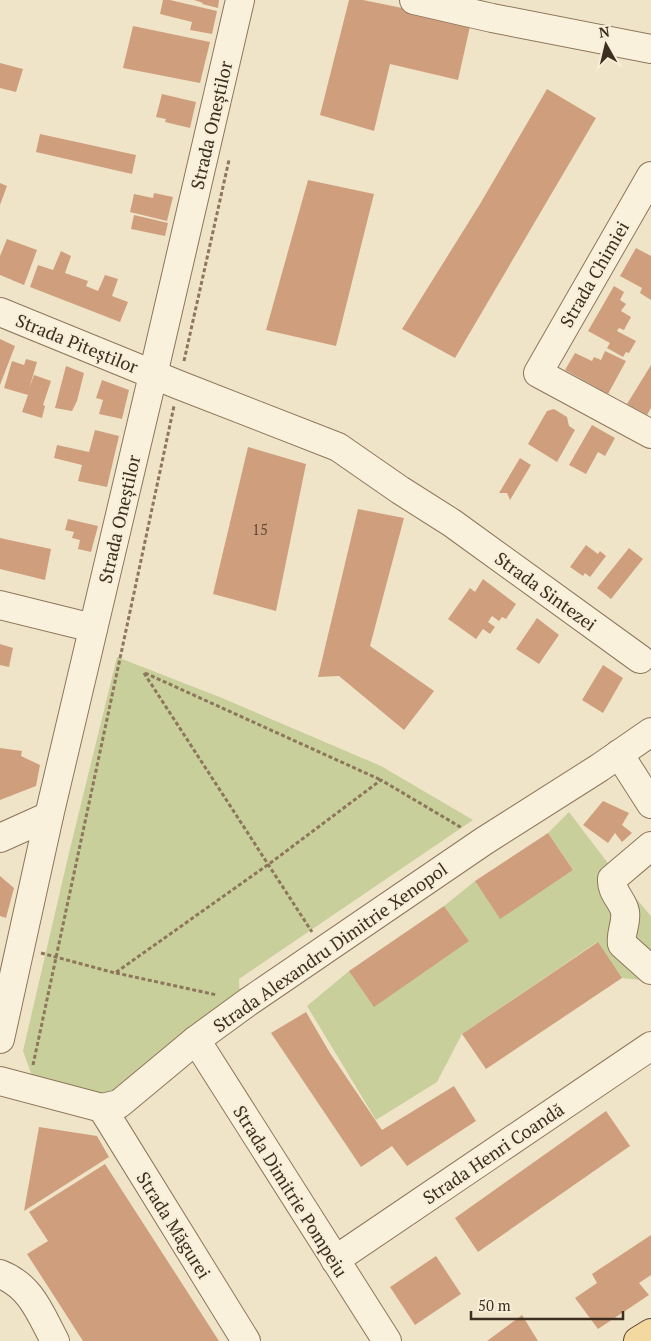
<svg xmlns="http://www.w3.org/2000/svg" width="651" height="1341" viewBox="0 0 651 1341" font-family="'PT Serif',serif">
<rect width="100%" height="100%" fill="#f0e4c8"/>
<!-- green -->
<g fill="#c9cf9b">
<path d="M117 657 222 698 381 766 473 820 239 979 240 1001 107 1098 32 1076 23 1051 68 857Z"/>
<path d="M569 812 623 883 651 916V981L622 978 597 942 462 1034 437 1082 376 1120 307 1006 349 971 469 941 444 906 475 881 500 918 573 870 548 833Z"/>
</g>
<!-- building -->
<g fill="#cf9f7d">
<path d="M163 0H170L217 11 212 34 190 30 192 22 160 14Z"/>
<path d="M194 0H219L218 8 202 4 203 3Z"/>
<path d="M349 0H363L471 22 458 80 390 64 374 131 320 115Z"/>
<path d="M133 26 210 42 200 83 123 68Z"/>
<path d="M0 63 23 69 16 92 0 88Z"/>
<path d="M547 89 596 118 455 358 402 329 480 204Z"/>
<path d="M162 94 196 102 190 128 165 122 166 119 156 117Z"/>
<path d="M40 134 136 155 132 174 36 152Z"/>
<path d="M308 180 374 194 336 346 266 330Z"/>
<path d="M0 183 7 186 0 205Z"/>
<path d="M154 193 173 197 167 221 130 212 134 194 153 198Z"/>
<path d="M134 215 168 223 165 236 131 229Z"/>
<path d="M7 239 37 250 24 285 0 275V256Z"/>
<path d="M636 248 651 256V300L640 293 642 288 620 276Z"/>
<path d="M61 251 71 256 65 273 88 281 86 286 98 291 105 275 118 279 112 296 128 302 120 322 30 287 38 265 53 270Z"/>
<path d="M614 286 624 292 620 300 626 304 621 311 631 317 624 330 619 328 617 331 636 341 629 353 626 352 623 357 607 348 610 343 588 331Z"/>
<path d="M0 339 15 346 0 385Z"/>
<path d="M605 351 626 361 608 394 565 370 575 353 592 361 594 357 601 360Z"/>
<path d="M26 359 37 362 29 389 34 375 51 381 43 405 45 406 42 418 22 412 28 395 4 388 12 361 24 365Z"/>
<path d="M651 365V408L647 415 627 404Z"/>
<path d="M66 366 84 373 77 401 72 411 55 408Z"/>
<path d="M102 380 129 390 122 419 99 414 103 400 96 398Z"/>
<path d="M554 409 567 417 569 426 575 430 557 462 528 444 547 411Z"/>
<path d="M592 425 615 438 605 456 598 452 586 474 569 465Z"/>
<path d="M95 430 119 436 107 487 78 481 82 465 54 458 57 445 89 452Z"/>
<path d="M248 447 306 464 276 611 213 594Z"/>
<path d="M520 458 531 465 510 500 507 493H499Z"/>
<path d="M358 509 404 518 370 646 434 691 404 730 339 676 318 677Z"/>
<path d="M68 519 98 526 91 552 78 549 80 540 72 538 74 532 65 530Z"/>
<path d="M0 538 51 549 45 580 0 569Z"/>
<path d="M586 545 598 554 600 551 606 556 590 577 585 573 583 576 570 567Z"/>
<path d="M629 548 643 559 611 599 597 588Z"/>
<path d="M483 579 516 604 506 619 502 617 499 621 492 616 488 622 495 627 490 634 483 629 476 639 448 619 470 588 475 592Z"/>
<path d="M537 618 559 635 539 664 516 649Z"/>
<path d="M0 644 13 648 9 667 0 665Z"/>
<path d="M603 665 623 678 603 713 582 700Z"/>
<path d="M0 748 22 751 21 756 40 765 36 786 0 800Z"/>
<path d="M603 801 629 813 622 825 632 833 622 842 615 833 608 843 583 825Z"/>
<path d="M548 833 573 870 500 919 475 881Z"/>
<path d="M0 876 14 888 6 918 0 916Z"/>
<path d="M444 906 469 941 374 1007 349 971Z"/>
<path d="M598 942 622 978 486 1069 462 1034Z"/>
<path d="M306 1012 330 1053 382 1130 454 1086 476 1121 407 1166 392 1146 361 1167 271 1033Z"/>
<path d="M606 1111 630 1146 478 1252 455 1218Z"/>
<path d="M39 1127 97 1136 109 1157 24 1211Z"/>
<path d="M105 1164 219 1341H83L27 1254 48 1241 29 1212Z"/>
<path d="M651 1235V1275L639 1283 649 1295 598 1329 575 1298 597 1283 592 1274Z"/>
<path d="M436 1256 461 1294 415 1325 390 1287Z"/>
<path d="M522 1315 538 1341H487Z"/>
</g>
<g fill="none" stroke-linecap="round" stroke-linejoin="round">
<!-- minor casing -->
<g stroke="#8d765c" stroke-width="30">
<g id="minor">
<path d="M414 0 492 18 651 49"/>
<path d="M651 176 538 373 651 434"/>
<path d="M0 312 179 385 338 447 400 490 452 523 640 659"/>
<path d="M0 605 93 628"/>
<path d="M619 754 651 804"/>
<path d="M0 838 49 816"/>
<path d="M651 846 612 879C611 893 623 900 625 912 627 923 620 933 622 944L651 970"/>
<path d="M0 1039 49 816 153 375 240 0"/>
<path d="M196 1040 387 1341"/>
<path d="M0 1081 102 1108 119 1104 196 1040 248 1002 484 841 599 768 651 732"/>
<path d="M102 1108 246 1341"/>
<path d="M335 1260 651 1046"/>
<path d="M0 1274C31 1286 40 1313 55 1341"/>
</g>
</g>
<!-- major casing -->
<g stroke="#5b4430" stroke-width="30">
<path id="major" d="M638 1341 651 1333"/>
</g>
<!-- path -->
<g stroke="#8d765c" stroke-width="3" stroke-dasharray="4 2.5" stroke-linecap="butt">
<path d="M184 361 229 160"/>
<path d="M144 673 312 932"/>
<path d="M145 673 381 780"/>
<path d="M41 953 115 973 269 864 381 780 462 828"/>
<path d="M116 973 217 995"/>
<path d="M33 1065 174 406"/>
</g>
<!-- minor -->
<use href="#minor" stroke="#faf1dc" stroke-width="28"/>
<!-- major -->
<use href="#major" stroke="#f3d9a0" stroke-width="28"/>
</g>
<g text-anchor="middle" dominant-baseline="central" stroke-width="4" stroke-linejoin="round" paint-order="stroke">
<!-- number labels -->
<g font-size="15" fill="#624a37">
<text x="260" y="529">15</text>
</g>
<!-- street labels -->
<g font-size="18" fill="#3d2e20" stroke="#f7eed8">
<text transform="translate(211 125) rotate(-77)">Strada Oneștilor</text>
<text transform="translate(594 274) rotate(-60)">Strada Chimiei</text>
<text transform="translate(77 343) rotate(22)">Strada Piteștilor</text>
<text transform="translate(119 519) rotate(-77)">Strada Oneștilor</text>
<text transform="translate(546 591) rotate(36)">Strada Sintezei</text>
<text transform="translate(330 947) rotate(-35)">Strada Alexandru Dimitrie Xenopol</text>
<text transform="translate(493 1153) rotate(-34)">Strada Henri Coandă</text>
<text transform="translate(291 1191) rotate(58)">Strada Dimitrie Pompeiu</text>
<text transform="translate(174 1225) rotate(58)">Strada Măgurei</text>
</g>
</g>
<!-- north arrow -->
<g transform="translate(606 45) rotate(352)" stroke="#f7eed8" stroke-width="4" paint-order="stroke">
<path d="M0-4L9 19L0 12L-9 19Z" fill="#3d2e20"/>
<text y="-8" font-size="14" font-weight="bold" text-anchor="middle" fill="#3d2e20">N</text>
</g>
<!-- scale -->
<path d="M471 1311v8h152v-8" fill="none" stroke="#3d2e20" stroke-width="2.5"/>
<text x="478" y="1311" font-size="15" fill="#3d2e20" stroke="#f7eed8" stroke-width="4" paint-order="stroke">50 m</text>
</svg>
